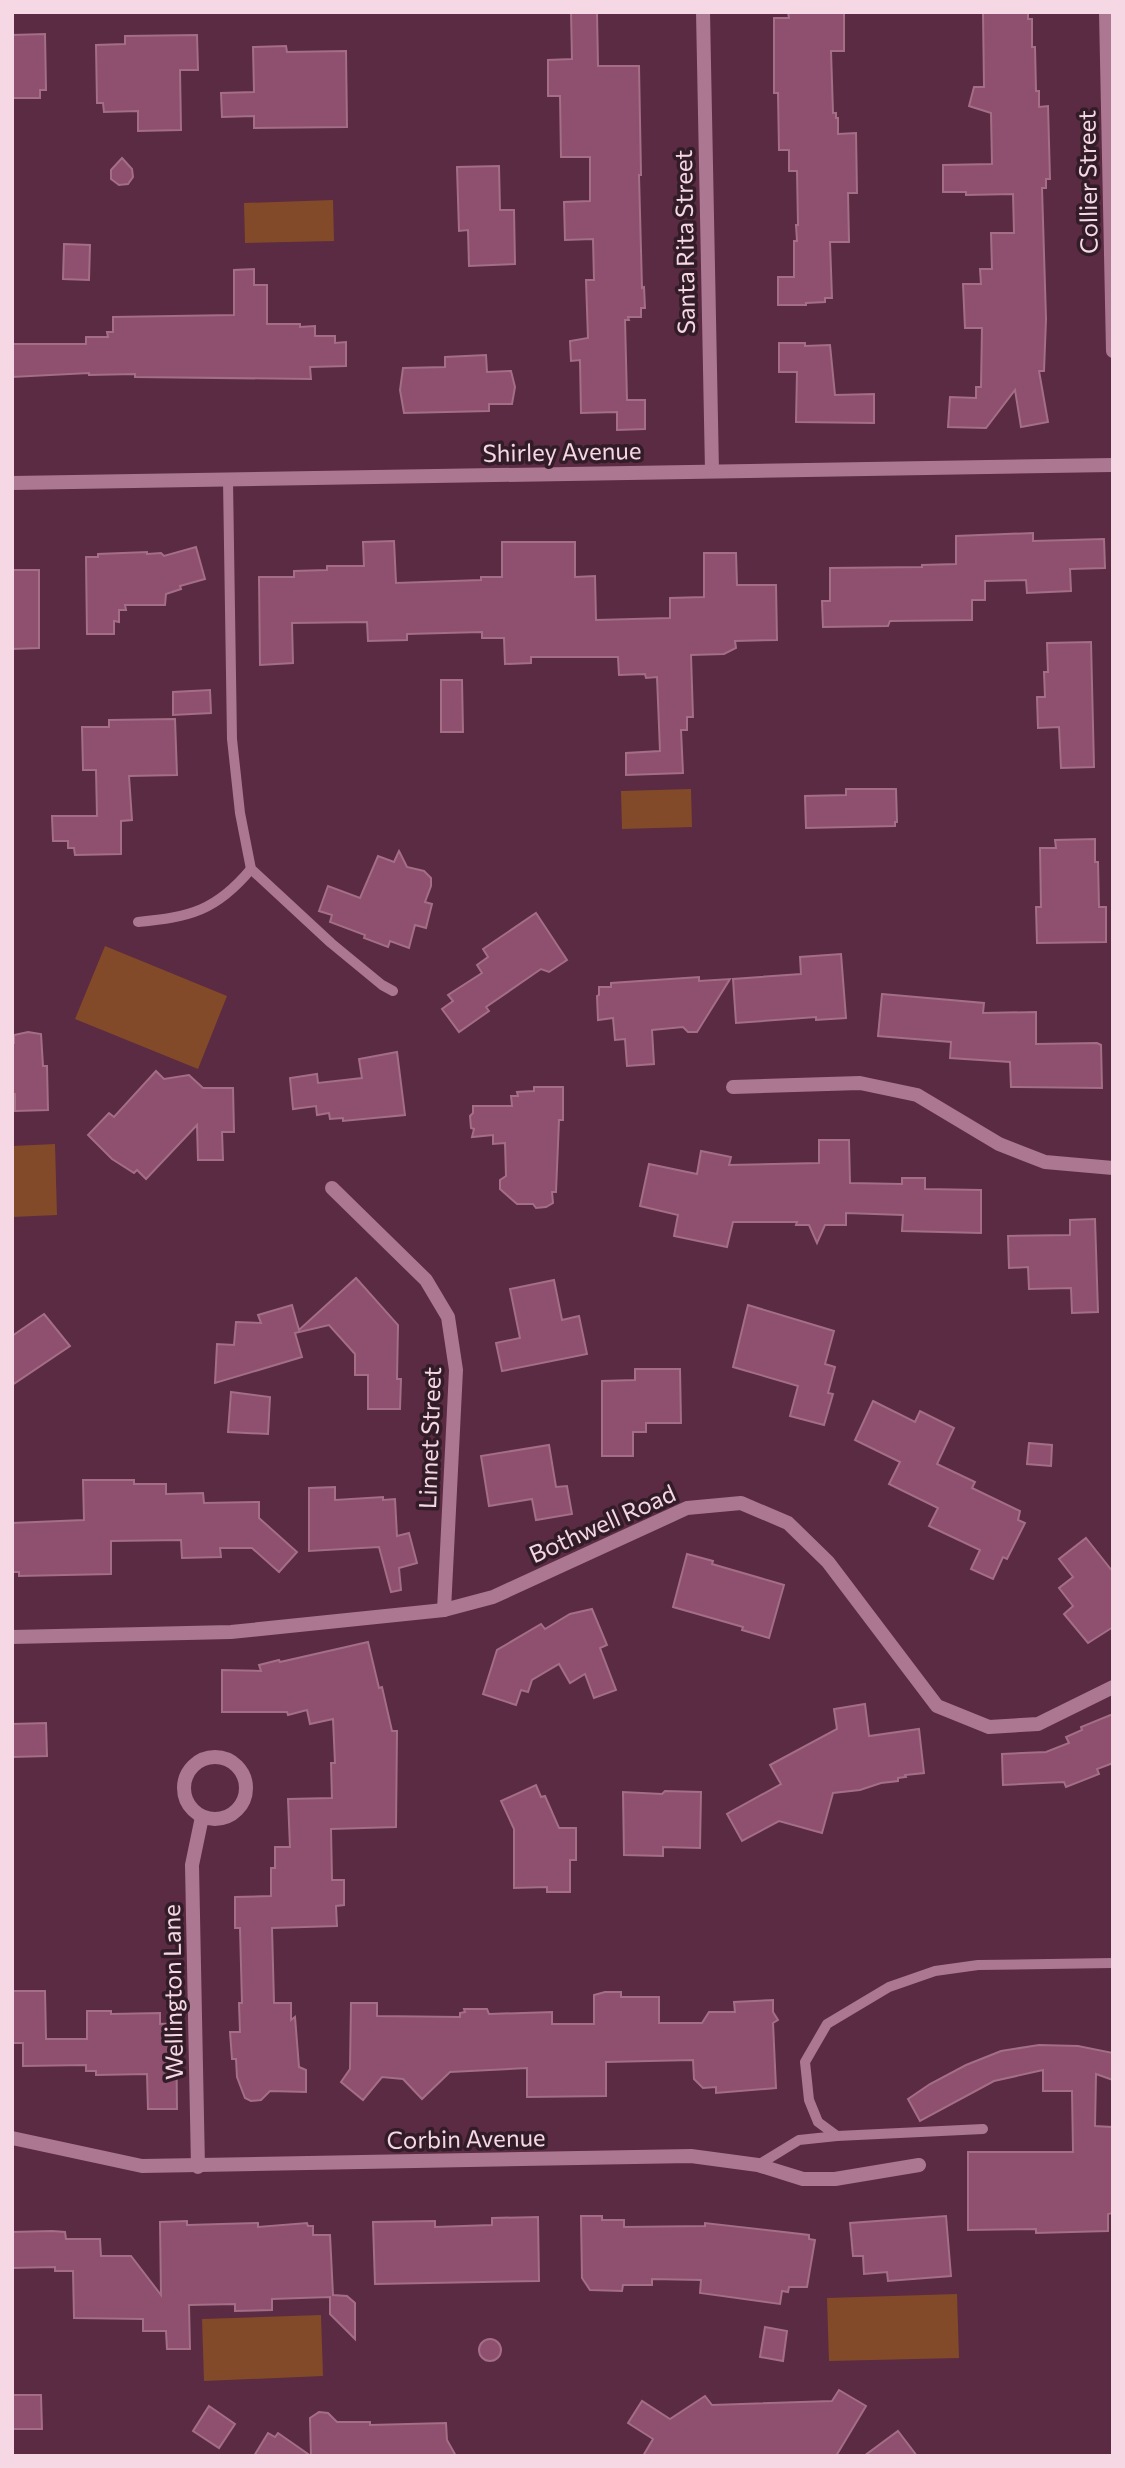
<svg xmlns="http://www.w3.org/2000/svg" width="1125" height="2468" viewBox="0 0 1125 2468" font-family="Commissioner,sans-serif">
<rect width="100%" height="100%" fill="#5a2b43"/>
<!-- green -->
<g fill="#824a28">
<path d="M333 200 334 241 245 243 244 203Z"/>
<path d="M691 789 692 827 622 829 621 791Z"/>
<path d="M105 946 227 996 198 1069 75 1019Z"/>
<path d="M55 1144 57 1215 12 1217V1146Z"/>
<path d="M957 2294 959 2358 829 2361 827 2298Z"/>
<path d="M321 2315 323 2376 204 2381 202 2319Z"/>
</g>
<!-- building -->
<g fill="#8e506e" stroke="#a36e86" stroke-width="2">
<path d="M571 12H597L598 66H639L641 175H639L642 288 644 287 645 308H641V317H628L629 320H625L627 400H645V429L617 430V412L581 413 580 360 571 361 570 341 588 338 586 280H594L593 239 565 240 564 202 590 201V157H561L560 96H548V60L572 59Z"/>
<path d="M788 12H844V51H831L833 113H836V118H838V134L856 133 857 193H848L849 242H830L832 298H825V302L806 303V305H778V277H794V241H797L796 225H798L797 171H789V150H779L778 93H774V18H789Z"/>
<path d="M983 12H1028V19H1032V47H1035L1036 91H1039V107L1048 106 1050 179H1046V188H1042L1046 319 1044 371H1039L1048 422 1021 427 1015 390 986 428 948 427 950 397 976 398V387H981L982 328H965L963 284H981L980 269H992L991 233H1014L1013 194 966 195V192H943V165L992 164 991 113 969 106 974 87H984Z"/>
<path d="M45 34 46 90H40V98H12V35Z"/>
<path d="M197 35 198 70H180L181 130 138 131V111L104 112 103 103H97L96 45 125 44V36Z"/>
<path d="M286 46 287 52 346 51 347 127 254 128V116L222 117 221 93 254 92 253 47Z"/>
<path d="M122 158 132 169 133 177 128 184 119 185 111 179V170Z"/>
<path d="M499 166 500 210H514L515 264 469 266 468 230 459 231 457 167Z"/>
<path d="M64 244 90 245 89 280 63 279Z"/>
<path d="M254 269V285H267V324H300V327L315 326V336H335V343L346 342V366L310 367 311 379 135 377V374L89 375V373L12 377V344H86V337H108L107 332H113V317L234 315V270Z"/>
<path d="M779 343H805V346L830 345 835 395 874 394V423L796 422 797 372H779Z"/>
<path d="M486 355 487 372 511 371 515 387 512 404H489V411L404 413 400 390 403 368 445 367V357Z"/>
<path d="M1033 533V541L1104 539 1105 568 1070 569 1071 591 1027 593 1026 580 985 581V600H972V620L890 621 888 626 823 627 822 601H830V568L922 567V565L956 564V536Z"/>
<path d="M394 541 396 583 481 580V577H502V542H575V577L595 576 596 620 670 618V598L704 597V553H736L737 585H776L777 640 735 641 736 648 724 654 691 655 693 717H687V730H681L683 773 626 775V753L660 751 657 677 646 678 645 674 619 675 618 657H531V663L505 664 504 638H482V632L407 634V640L368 641 367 622 292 623 293 663 260 665 259 577H294V571L327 570V566H364L363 542Z"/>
<path d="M196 547 205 579 180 586 181 589 166 594 165 605H125L126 610H119V622L114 621V634H87L86 557H98V554L147 552V554L161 553 164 556Z"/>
<path d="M12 570H39V648L12 649Z"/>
<path d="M1091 642 1094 767 1061 768 1059 727 1038 728 1037 697H1045L1044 672H1048L1047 643Z"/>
<path d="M441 680H462L463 732H441Z"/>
<path d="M210 690 211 713 173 715V692Z"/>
<path d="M175 719 177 775 129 776 132 820 121 821V854L75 855 74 848H68V841H53L52 816H97L96 770H83L82 727H109V720Z"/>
<path d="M846 789H896L897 822H895V826L806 828 805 796 846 795Z"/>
<path d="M1095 839V862H1098L1099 907H1106V942L1037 943 1036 907H1041L1040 848H1056L1055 840Z"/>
<path d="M399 851 407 867 424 871 431 878V886L425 902 432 904 426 928 415 925 409 948 390 941 388 947 364 938 365 935 330 922 332 915 319 911 328 886 360 898 378 856 394 862Z"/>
<path d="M536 913 567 960 549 972 541 969 486 1007 489 1011 459 1032 442 1009 453 1001 448 995 482 973 477 965 488 957 483 949Z"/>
<path d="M841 954 846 1018 816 1020V1017L736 1023 733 979 801 974 800 957Z"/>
<path d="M699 977V981L730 979 697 1032H688L683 1027 652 1030 654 1064 627 1066 625 1039 615 1040 613 1018 598 1020 597 996 599 995V987H611V983Z"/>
<path d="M882 994 984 1003 983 1013 1036 1012V1044L1097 1043 1101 1045 1102 1088 1011 1087 1010 1062 950 1058 951 1042 878 1036Z"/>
<path d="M28 1032 41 1034 43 1066H47L48 1110 15 1111V1094H12V1043H14V1035Z"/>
<path d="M397 1052 405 1115 343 1121V1118L330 1119 329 1113 317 1115 316 1106 293 1109 290 1078 317 1074 318 1083 362 1078 359 1059Z"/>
<path d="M156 1071 164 1079 189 1075 203 1088H233L234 1132H222L223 1160H198L197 1125 146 1179 137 1170 134 1173 112 1159 88 1135 109 1113 114 1117Z"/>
<path d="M534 1087H563V1120H559L556 1192H552L553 1203 546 1207 536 1208 533 1204H517L500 1189V1180L506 1176 505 1143 493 1144V1135L472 1137 474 1129 471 1128 470 1116 473 1113V1106H512L511 1096H518L517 1092 534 1091Z"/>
<path d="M819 1140H849L850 1183 902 1184V1178H925V1189L981 1190V1233L902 1231 903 1215 846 1213V1225H825L817 1243 809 1225H796L797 1222H733L727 1247 674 1236 678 1215 640 1206 649 1164 697 1174 701 1151 731 1157 729 1165 819 1163Z"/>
<path d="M1095 1219 1098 1312 1072 1313 1071 1288 1029 1289 1028 1267 1009 1268 1008 1236 1070 1235V1220Z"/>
<path d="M356 1278 398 1325 397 1379H401L400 1409H368V1375H355V1354L329 1325 295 1333 302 1357 215 1383 217 1344 234 1345 236 1322 261 1323 258 1315 292 1305 299 1330Z"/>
<path d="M554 1280 562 1320 579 1316 587 1354 502 1371 496 1343 520 1338 510 1289Z"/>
<path d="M748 1305 834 1331 825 1364 835 1367 828 1393 833 1394 824 1425 790 1416 798 1386 733 1367Z"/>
<path d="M44 1314 70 1346 12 1385V1336Z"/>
<path d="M635 1369H680L681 1423H646V1432H633V1456H602V1381L635 1380Z"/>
<path d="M231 1392 270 1397 268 1434 228 1432Z"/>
<path d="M873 1401 915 1422 920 1411 954 1428 937 1464 975 1482 972 1488 1020 1511 1018 1520 1025 1523 1007 1559 1003 1557 993 1579 971 1569 980 1550 929 1526 938 1508 889 1484 900 1462 855 1440Z"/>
<path d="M1029 1443 1052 1445 1051 1466 1027 1464Z"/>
<path d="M549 1445 556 1487 567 1486 572 1514 536 1520 532 1499 489 1506 481 1456Z"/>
<path d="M83 1480H134V1484H166V1494L203 1493 204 1503 259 1502V1518L297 1552 279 1572 252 1548H220L221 1557 182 1558 181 1540 111 1541V1574L19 1576V1572H12V1523L84 1520Z"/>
<path d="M335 1487V1500L383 1497V1500L395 1499 397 1536 409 1533 417 1563 399 1568 401 1590 391 1592 379 1547 309 1551V1488Z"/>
<path d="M1086 1538 1113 1572V1627L1088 1643 1064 1614 1073 1606 1059 1588 1073 1577 1059 1559Z"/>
<path d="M687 1554 713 1561 712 1564 784 1585 769 1638 742 1630 743 1627 673 1607Z"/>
<path d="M592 1609 607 1645 600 1648 616 1690 594 1698 585 1674 570 1683 559 1664 532 1680 528 1692 521 1690 516 1705 483 1694 497 1650 541 1624 545 1629 570 1614Z"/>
<path d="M368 1642 379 1688 382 1687 392 1731H397L396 1827 331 1829 332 1880H344V1905L336 1906 337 1926 272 1928 274 2003H291V2020L295 2017 299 2067 306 2070V2092L270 2091 261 2100 251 2101 245 2098 237 2077 236 2059H232L230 2032H240L239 2003H242L240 1928H235V1897L271 1896V1868H275V1847H290L288 1799 332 1798 331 1763H335L333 1719 310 1724 307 1710 288 1715 287 1712H222V1670L261 1671 259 1665 279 1660 280 1662Z"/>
<path d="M865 1704 869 1736 919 1729 924 1773 905 1775 906 1777 898 1778V1781L881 1783 860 1790 833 1793 822 1833 779 1821 742 1841 727 1814 781 1784 770 1765 837 1729 834 1709Z"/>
<path d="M1113 1714V1763L1097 1769 1099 1774 1066 1787 1064 1782 1003 1785 1002 1754 1046 1752 1069 1743 1066 1737 1082 1730 1081 1727Z"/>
<path d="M46 1723 47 1756 12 1757V1724Z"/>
<path d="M536 1785 541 1797 545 1796 559 1828H576V1860H570V1892H547V1887L514 1888V1829L501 1801Z"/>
<path d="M665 1791 701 1792 700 1848 663 1847V1856L624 1855 623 1792 662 1794Z"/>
<path d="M12 1991H45L46 2039H87V2011H111V2014L160 2013V2024L176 2023 177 2109H148L147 2074 96 2075V2071H86V2065L23 2066V2043H12Z"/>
<path d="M605 1992H621V1997H659V2023H702L709 2012H735L734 2002 773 2000V2012L778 2020 773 2023 776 2088 716 2093V2087L703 2088 694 2079 693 2060 606 2062V2096L527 2097V2068L450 2072 422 2099 403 2079 382 2077 363 2100 341 2082 350 2069 351 2003H377V2016L460 2017V2013L465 2012 464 2009H487L489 2014 552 2012V2024H594V1995Z"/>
<path d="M1039 2045 1078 2046 1113 2053V2080L1096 2074 1095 2126 1112 2127 1113 2213 1108 2214V2231L1036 2233V2229L968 2230V2152H1073L1072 2091H1043V2070L994 2081 920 2121 908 2099 930 2084 966 2065 1001 2051Z"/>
<path d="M581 2216H602V2220H624V2227L705 2226V2223L809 2235V2239L815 2240 807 2287H789L788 2292 782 2291 780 2304 700 2293 701 2280 652 2279V2285H623L622 2291 590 2290 582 2278Z"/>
<path d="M946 2216 951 2276 888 2281 887 2272 864 2274 863 2256H853L850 2223Z"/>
<path d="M538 2217 539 2281 375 2284 373 2222 435 2221V2227L492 2225V2218Z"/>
<path d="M187 2221V2225L258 2223V2227L307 2223 308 2226H313V2235H330L333 2295 347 2296 355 2303V2339L330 2314V2297L272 2299V2310L235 2311V2304L189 2305 190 2349H167L166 2331H143V2319L74 2318 73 2271H55V2267L12 2268V2232L52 2231 65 2232 66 2239H100L101 2256H131L161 2295 160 2222Z"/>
<path d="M765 2327 787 2331 783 2361 760 2357Z"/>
<circle cx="490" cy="2350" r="11"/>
<path d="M839 2390 866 2406 836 2456H643L653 2439 628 2423 642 2401 670 2419 705 2396 712 2405 832 2401Z"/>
<path d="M12 2395H41L42 2429H12Z"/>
<path d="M209 2406 235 2424 219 2448 193 2431Z"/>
<path d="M319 2412 328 2413 337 2422H370V2425L446 2423 447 2440 456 2456H254L268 2433 275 2437 278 2433 311 2456 310 2418Z"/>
<path d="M898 2431 917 2456H864Z"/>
</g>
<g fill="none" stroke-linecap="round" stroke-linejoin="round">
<!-- lane -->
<g stroke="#ac7790" stroke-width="10">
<path d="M228 480 232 739 240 813 251 869 331 943 382 985 393 991"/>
<path d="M138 922C190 917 216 911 251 869"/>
<path d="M983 2129 837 2136 818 2122 809 2100 805 2062 827 2024 889 1987 935 1971 978 1965 1113 1963"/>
<path d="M758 2165 799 2140 837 2136"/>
</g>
<!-- street -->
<g stroke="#ac7790" stroke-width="14">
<path d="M703 12 712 471"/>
<path d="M1106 12 1113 351"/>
<path d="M12 483 1113 465"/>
<path d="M733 1087 860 1083 917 1095 999 1144 1045 1162 1113 1168"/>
<path d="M332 1188 426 1280 448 1317 456 1370 444 1610"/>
<path d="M12 1637 231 1632 444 1610 493 1597 687 1508 741 1503 788 1523 828 1562 937 1706 989 1727 1038 1724 1113 1687"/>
<circle cx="215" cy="1788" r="31"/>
<path d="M12 2138 142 2166 691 2156 758 2165 803 2179H835L919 2165"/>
<path d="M198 2167 192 1865 202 1817"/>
</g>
</g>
<g text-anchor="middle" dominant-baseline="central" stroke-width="7" stroke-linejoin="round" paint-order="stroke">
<!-- street labels -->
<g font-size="24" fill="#f6d8e5" stroke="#321c27">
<text transform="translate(1087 182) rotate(-91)">Collier Street</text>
<text transform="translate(684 242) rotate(-91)">Santa Rita Street</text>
<text transform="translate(562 451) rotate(-1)">Shirley Avenue</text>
<text transform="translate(429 1438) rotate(-88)">Linnet Street</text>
<text transform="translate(602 1523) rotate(-24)">Bothwell Road</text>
<text transform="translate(172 1992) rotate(-91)">Wellington Lane</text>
<text transform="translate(466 2138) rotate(-1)">Corbin Avenue</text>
</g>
</g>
<!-- border -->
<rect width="1125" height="2468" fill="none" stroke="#f6d8e5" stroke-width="28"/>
</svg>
